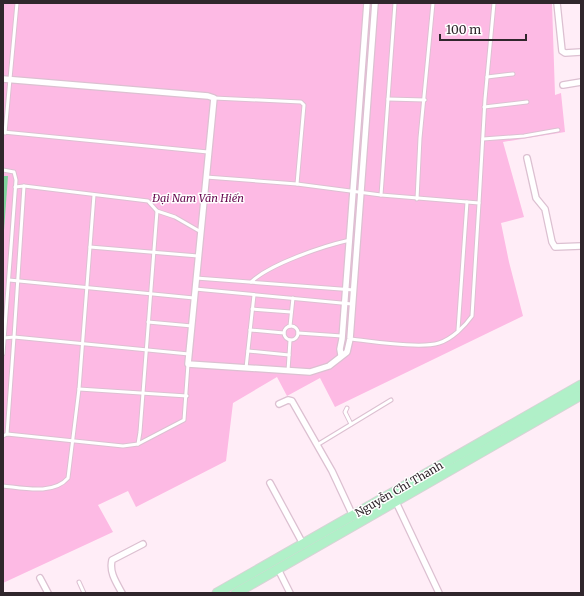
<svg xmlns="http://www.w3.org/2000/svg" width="584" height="596" viewBox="0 0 584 596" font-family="Merriweather,serif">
<rect width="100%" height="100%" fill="#ffedf7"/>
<!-- green -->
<path fill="#fdbae4" d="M3 3H552L555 95 561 93 565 132 503 142 524 217 501 223 509 262 523 316 335 407 320 378 287 396 277 377 233 403 226 461 136 507 128 491 98 505 113 532 3 583Z"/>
<!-- water -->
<path fill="#80d39d" d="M3 176H8L3 244Z"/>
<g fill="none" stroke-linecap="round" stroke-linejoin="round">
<!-- lane casing -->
<g stroke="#dcc0d1" stroke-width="5">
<g id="lane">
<path d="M487 77 513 74"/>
<path d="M214 98 301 102 304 105 297 184"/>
<path d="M388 99 425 100"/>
<path d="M484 107 527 102"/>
<path d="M3 132 208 152"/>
<path d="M5 133 17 3"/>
<path d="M483 139 524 136 558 130"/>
<path d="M3 170 14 172 16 180 3 354"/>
<path d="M206 177 297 184 381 195 479 203 472 316C465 326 452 339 439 343 420 349 372 341 350 339"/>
<path d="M15 187 24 186 148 201 157 211 175 217 201 232"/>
<path d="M381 195 395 3"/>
<path d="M417 199 420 138 433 3"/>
<path d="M479 203 485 99 494 3"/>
<path d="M90 247 198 256"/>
<path d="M196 278 354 290"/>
<path d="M9 280 194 298"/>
<path d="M251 282C270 264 323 246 350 240"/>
<path d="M195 289 352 304"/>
<path d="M252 309 291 312"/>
<path d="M148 322 192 326"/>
<circle cx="291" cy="333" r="7"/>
<path d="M290 326 293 298"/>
<path d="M250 330 284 333"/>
<path d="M458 330 467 202"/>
<path d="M298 333 342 336"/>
<path d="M4 338 14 337 24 186"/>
<path d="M248 351 289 355"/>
<path d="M246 368 254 295"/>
<path d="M288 371 290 340"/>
<path d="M79 389 187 396"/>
<path d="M347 408 345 412 351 424"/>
<path d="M7 434 14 337 189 354"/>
<path d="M3 436 7 434 123 446 138 444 184 420 188 364"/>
<path d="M138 444 140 432 157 211"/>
<path d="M317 445 391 400"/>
<path d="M3 486C23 488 54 495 68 478L79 389 94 195"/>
<path d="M79 582 84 593"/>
</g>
</g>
<!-- street casing -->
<g stroke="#dcc0d1" stroke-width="8">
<g id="street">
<path d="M557 3 562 51 565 53 581 52"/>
<path d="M3 79 208 96 214 98 188 364 310 372 329 366 347 352 350 339 375 3"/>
<path d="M563 85 581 82"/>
<path d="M527 158 536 198 545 209 552 242 555 247 581 246"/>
<path d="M341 355 340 349 342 339 367 3"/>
<path d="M279 404 288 400 292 401 332 471 353 516"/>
<path d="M270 483 303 544"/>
<path d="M396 502 439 593"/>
<path d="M278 569 290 593"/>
<path d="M40 578 48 593"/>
<path d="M122 593C116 582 109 572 112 560L143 544"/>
</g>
</g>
<!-- primary casing -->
<g stroke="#d6d4d5" stroke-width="11">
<g id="primary">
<path d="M217 593 581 385"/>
<path d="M236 593 581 395"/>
</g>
</g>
<!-- lane -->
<use href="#lane" stroke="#fff" stroke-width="3"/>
<!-- street -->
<use href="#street" stroke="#fff" stroke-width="5.5"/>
<!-- primary -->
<use href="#primary" stroke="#b0f0c8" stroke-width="9"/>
</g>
<g text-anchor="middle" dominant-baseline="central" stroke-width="3" stroke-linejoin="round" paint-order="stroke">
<!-- park labels -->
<g font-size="11" font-style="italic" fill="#66084e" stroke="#fff">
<text x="198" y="198">Đại Nam Văn Hiến</text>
</g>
<!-- street labels -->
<g font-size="11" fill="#30262c" stroke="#fff">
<text transform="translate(399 489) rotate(-30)">Nguyễn Chí Thanh</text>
</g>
</g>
<!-- border -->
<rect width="584" height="596" fill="none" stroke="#30262c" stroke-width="8"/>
<!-- scale -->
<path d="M440 34v6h86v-6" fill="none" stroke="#30262c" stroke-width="2"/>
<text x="446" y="34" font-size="12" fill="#30262c" stroke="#ffffff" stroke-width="3" paint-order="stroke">100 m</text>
</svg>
